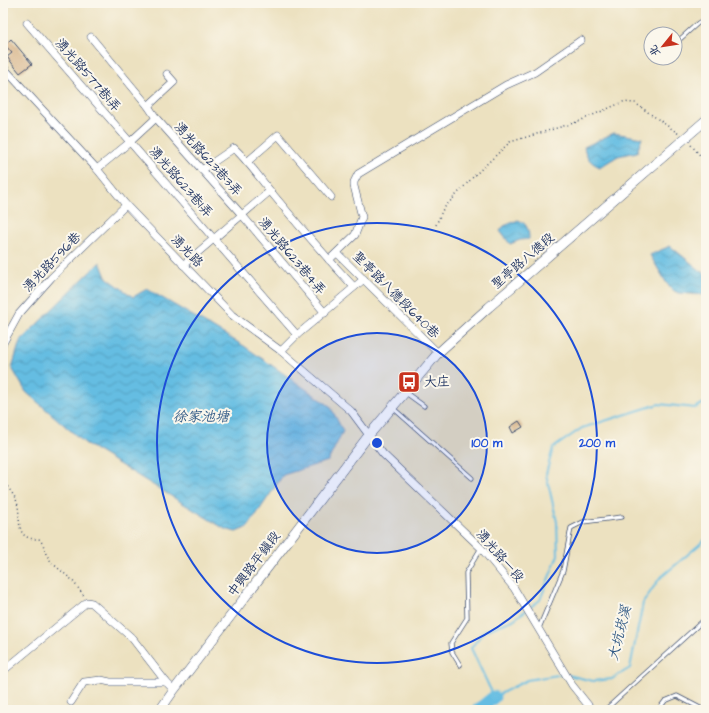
<svg xmlns="http://www.w3.org/2000/svg" width="709" height="713" viewBox="0 0 709 713" font-family="'Architects Daughter','LXGW WenKai TC',sans-serif">
<defs>
<pattern id="water-waves" width="16" height="10" patternUnits="userSpaceOnUse"><rect width="16" height="10" fill="#65bde2"/><path d="M0 5q4-4 8 0t8 0" fill="none" stroke="#529aba"/></pattern>
</defs>
<rect width="100%" height="100%" fill="#fbf7ec"/>
<filter id="ink" filterUnits="userSpaceOnUse"><feTurbulence type="fractalNoise" baseFrequency=".025" numOctaves="2"/><feDisplacementMap in="SourceGraphic" scale="8" xChannelSelector="R" yChannelSelector="G"/><feConvolveMatrix kernelMatrix="1 2 1 2 8 2 1 2 1" color-interpolation-filters="sRGB"/></filter>
<filter id="wash" filterUnits="userSpaceOnUse"><feTurbulence type="fractalNoise" baseFrequency=".012" numOctaves="4" result="noise"/><feDisplacementMap in="SourceGraphic" scale="16" xChannelSelector="R" yChannelSelector="G"/><feGaussianBlur stdDeviation="0.9" result="paint"/><feColorMatrix in="noise" values="0 0 0 0 0 0 0 0 0 0 0 0 0 0 0 0 0 1.4 0 .05"/><feComposite in="paint" operator="in"/></filter>
<g filter="url(#wash)">
<rect width="100%" height="100%" fill="#ece1c0"/>
<!-- water -->
<g fill="url(#water-waves)" stroke="#4076a0">
<path d="M614 133 642 138 637 152 618 156 600 167C590 163 586 157 584 147Z"/>
<path d="M518 220C527 223 529 230 529 239L520 240 510 244 500 231 504 226Z"/>
<path d="M670 246 706 275V295L678 293 671 289 666 282 650 255Z"/>
<path d="M100 262 106 277 133 297 147 289 244 346 330 406 343 431 328 461 283 475 248 527 236 532 225 529 86 444 26 392 12 368 20 341Z"/>
</g>
<g fill="none" stroke-linecap="round" stroke-linejoin="round">
<!-- stream -->
<g stroke="#65bde2" stroke-width="2">
<path d="M564 674 527 680 494 697 471 648 484 631 513 620 540 600 558 555 557 522 546 474 553 448 582 428 659 404 695 408 706 402"/>
<path d="M568 675 593 681 612 679 630 668 643 603 659 579 706 539"/>
</g>
<!-- river -->
<path stroke="#65bde2" stroke-width="13" d="M478 710 494 697"/>
</g>
<g id="blocks">
<!-- building -->
<g fill="#d8b68c">
<path d="M11 39 32 64 20 73 7 57 12 53 5 45Z"/>
<path d="M519 421 523 427 513 433 510 427Z"/>
</g>
</g>
</g>
<g filter="url(#ink)">
<use href="#blocks" fill-opacity="0" stroke="#3a4a6d" stroke-width="1"/>
<g fill="none" stroke-linecap="round" stroke-linejoin="round">
<!-- service casing -->
<g stroke="#3a4a6d" stroke-width="5">
<g id="service">
<path d="M678 41 698 23 706 18"/>
<path d="M406 393 424 406"/>
<path d="M393 408 472 478"/>
<path d="M539 628 563 571 571 528 583 522 622 517"/>
<path d="M460 665 452 652 451 643 467 618 466 573 481 548"/>
<path d="M605 710 706 618"/>
<path d="M658 710 665 701 677 696 704 710"/>
</g>
</g>
<!-- minor casing -->
<g stroke="#3a4a6d" stroke-width="8">
<g id="minor">
<path d="M27 23 297 335"/>
<path d="M91 37 148 106 156 118 242 215 325 313"/>
<path d="M3 67 97 169 126 205 232 315 281 351 351 411 383 454 481 548 514 588 572 685 592 710"/>
<path d="M148 106 174 82 167 74"/>
<path d="M247 162 278 135 331 197"/>
<path d="M97 169 130 142 156 118"/>
<path d="M202 170 234 148C248 161 259 177 271 192 298 225 326 257 354 287"/>
<path d="M337 253 438 353"/>
<path d="M329 260 355 235 362 217 354 186V182L358 174 506 85 535 72 581 40"/>
<path d="M183 265 270 191"/>
<path d="M3 343 19 314 51 278 126 205"/>
<path d="M281 351 297 335 364 279"/>
<path d="M3 671 87 602 92 603 132 638 166 682 174 690"/>
<path d="M71 702 84 682 101 680 110 682H166"/>
</g>
</g>
<!-- tertiary casing -->
<g stroke="#3a4a6d" stroke-width="10">
<path id="tertiary" d="M160 710 174 690 369 435 438 353 489 307 706 120"/>
</g>
<!-- path -->
<g stroke="#3a4a6d" stroke-width="1.5" stroke-dasharray="1 3" stroke-linecap="butt">
<path d="M691 145 706 162"/>
<path d="M436 225 443 209 475 175 510 142 577 122 623 102 635 103 679 134"/>
<path d="M3 480C7 487 14 494 17 502 22 519 13 540 39 539L43 544 46 554 52 563 72 580 85 597"/>
</g>
<!-- service -->
<use href="#service" stroke="#fff" stroke-width="3.5"/>
<!-- minor -->
<use href="#minor" stroke="#fff" stroke-width="7"/>
<!-- tertiary -->
<use href="#tertiary" stroke="#fff" stroke-width="9"/>
</g>
</g>
<!-- distance rings -->
<circle cx="377" cy="443" r="110" fill="#1d4ed8" fill-opacity=".12"/>
<g fill="none" stroke="#1d4ed8" stroke-width="2">
<circle cx="377" cy="443" r="110"/>
<circle cx="377" cy="443" r="220"/>
</g>
<!-- icons -->
<defs>
<g id="bus-square" transform="scale(1.15)"><rect x="-9" y="-9" width="18" height="18" rx="4" fill="#c8321e" stroke="#fbf7ec"/><path d="M-5-6H5V4H4V6H2V4H-2V6H-4V4H-5ZM-3.5-4V0h7V-4ZM-3.5 1.2v1.5H-2V1.2ZM2 1.2v1.5H3.5V1.2Z" fill="#fff"/></g>
</defs>
<g fill-rule="evenodd">
<use href="#bus-square" x="409" y="382"/>
</g>
<g text-anchor="middle" dominant-baseline="central" stroke-width="4" stroke-linejoin="round" paint-order="stroke">
<!-- street labels -->
<g font-size="13" fill="#1b2f5e" stroke="#fbf7ec">
<text transform="translate(88 75) rotate(49)">湧光路577巷1弄</text>
<text transform="translate(208 159) rotate(48)">湧光路623巷3弄</text>
<text transform="translate(181 182) rotate(49)">湧光路623巷1弄</text>
<text transform="translate(187 251) rotate(46)">湧光路</text>
<text transform="translate(292 256) rotate(50)">湧光路623巷4弄</text>
<text transform="translate(523 261) rotate(-41)">聖亭路八德段</text>
<text transform="translate(52 262) rotate(-46)">湧光路596巷</text>
<text transform="translate(396 295) rotate(45)">聖亭路八德段640巷</text>
<text transform="translate(500 556) rotate(49)">湧光路一段</text>
<text transform="translate(254 564) rotate(-53)">中興路平鎮段</text>
</g>
<!-- poi labels -->
<g font-size="13" fill="#1b2f5e" stroke="#fbf7ec" text-anchor="start">
<text x="424" y="382">大庄</text>
</g>
<!-- water labels -->
<g font-size="14" font-style="italic" fill="#315a86" stroke="#fbf7ec">
<text x="201" y="417">徐家池塘</text>
<text transform="translate(620 633) rotate(-76)">大坑崁溪</text>
</g>
</g>
<circle cx="377" cy="443" r="6" fill="#1d4ed8" stroke="#fbf7ec" stroke-width="2"/>
<g font-size="12" text-anchor="middle" font-weight="bold" fill="#1d4ed8" stroke="#fbf7ec" stroke-width="4" stroke-linejoin="round" paint-order="stroke">
<text x="487" y="447">100 m</text>
<text x="597" y="447">200 m</text>
</g>
<!-- margin -->
<rect width="709" height="713" fill="none" stroke="#fbf7ec" stroke-width="16"/>
<!-- north arrow -->
<g transform="translate(663 46) rotate(240)"><circle r="19" fill="#fbf7ec" stroke="#a1a7b3"/>
<path d="M0-3L7 15L0 10L-7 15Z" fill="#c8321e"/>
<text y="-6" font-size="11" font-weight="bold" text-anchor="middle" fill="#1b2f5e">北</text>
</g>
</svg>
